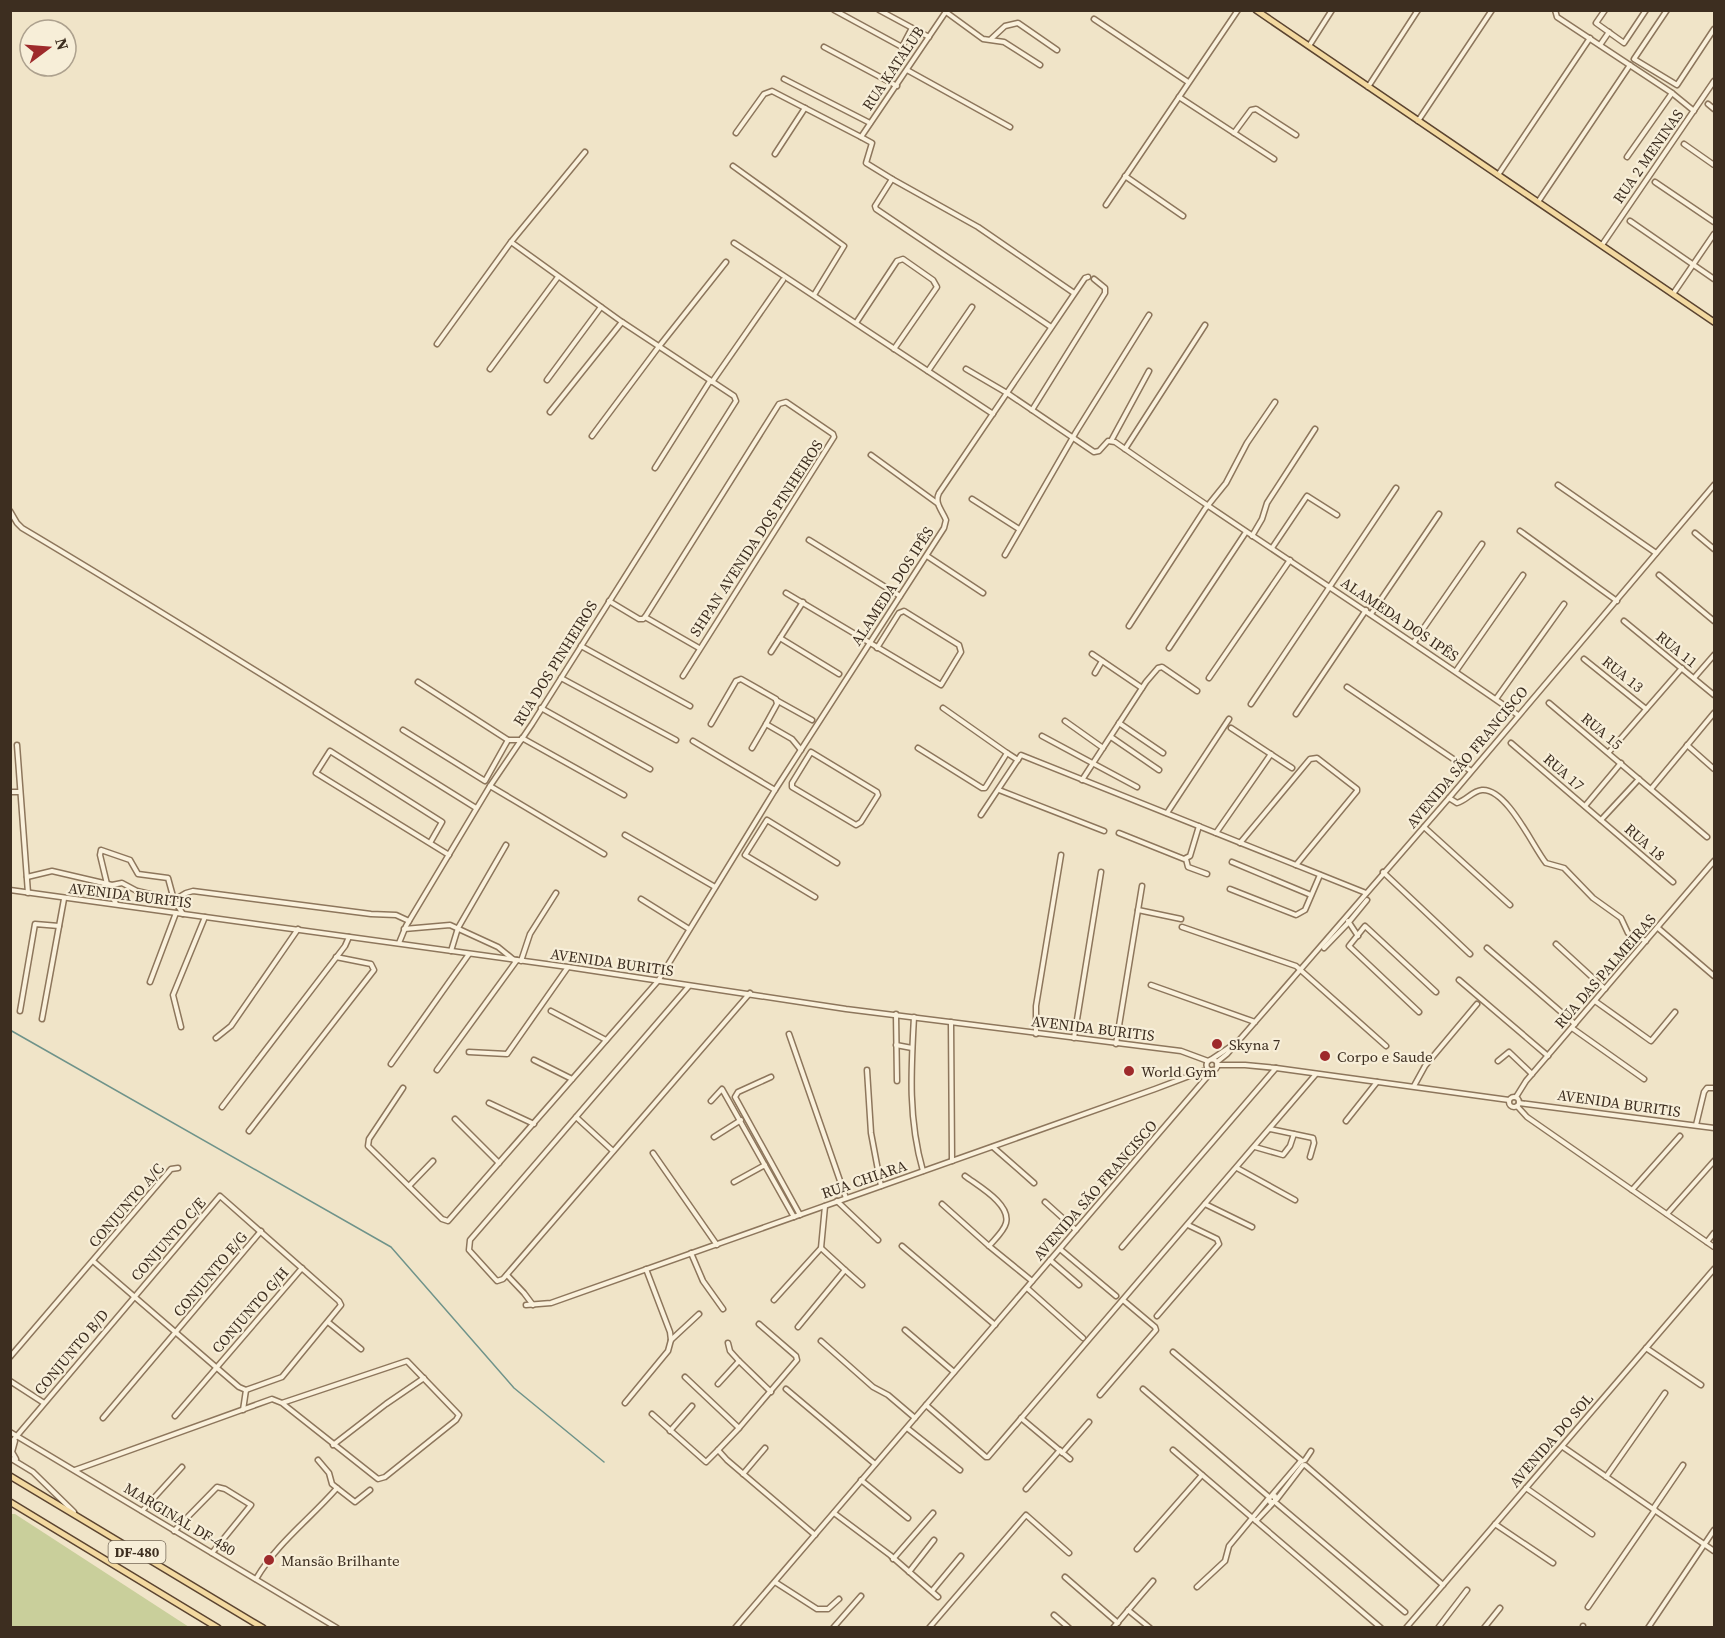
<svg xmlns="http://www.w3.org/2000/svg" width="1725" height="1638" viewBox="0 0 1725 1638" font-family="'Source Serif 4',serif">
<rect width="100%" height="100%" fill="#f0e4c8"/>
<!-- green -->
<path fill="#c9cf9b" d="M10 1514H15L189 1627H11Z"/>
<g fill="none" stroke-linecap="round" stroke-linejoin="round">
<!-- stream -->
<path stroke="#6f938a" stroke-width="1.5" d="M10 1030 391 1247 514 1388 604 1462"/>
<!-- minor casing -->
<g stroke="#8d765c" stroke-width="7">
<g id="minor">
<path d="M834 10 902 47 912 28"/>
<path d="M879 10 929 37"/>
<path d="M1555 10 1557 17 1672 93 1694 111"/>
<path d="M1605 10 1596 23 1624 43 1646 10"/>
<path d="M1667 10 1634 59 1677 85 1714 29"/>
<path d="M946 12 983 39 1004 42 1040 65"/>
<path d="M1094 19 1188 82"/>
<path d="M991 39 1005 26 1018 23 1057 50"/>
<path d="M1600 45 1609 32"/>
<path d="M1309 46 1332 10"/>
<path d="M824 47 897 86"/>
<path d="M907 70 1010 127"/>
<path d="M784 79 870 123"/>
<path d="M1368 87 1418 10"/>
<path d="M1179 97 1274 159"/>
<path d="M1708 104 1714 109"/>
<path d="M1418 121 1492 10"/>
<path d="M736 133 764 94 772 91 861 137 947 10"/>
<path d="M1234 133 1251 110 1256 109 1296 135"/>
<path d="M861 137 872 143 866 163 892 179"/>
<path d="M1684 144 1714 165"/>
<path d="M775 154 805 108"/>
<path d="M1627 157 1672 93"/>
<path d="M733 166 844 246 814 295"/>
<path d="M1498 175 1590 38"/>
<path d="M1125 176 1183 216"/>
<path d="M1655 182 1714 222"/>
<path d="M1538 202 1630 65"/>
<path d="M1106 205 1238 10"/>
<path d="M1630 221 1714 279"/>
<path d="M734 243 993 414"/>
<path d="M1602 245 1714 81"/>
<path d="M1673 294 1714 234"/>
<path d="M856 323 897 261 903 259 933 280 937 287 894 349"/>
<path d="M1051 327 876 209 875 206 892 179 978 227 1074 293"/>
<path d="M437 344 511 242 585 152"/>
<path d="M490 369 558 277"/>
<path d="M966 369 1007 393 1094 452 1099 451 1108 441 1115 442C1248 535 1385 622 1518 715"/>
<path d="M928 371 972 307"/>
<path d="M547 380 601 307"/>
<path d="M712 382 783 280"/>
<path d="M1032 410 1105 293V288L1094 279"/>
<path d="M550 412 622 322"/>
<path d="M592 436 657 349 726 262"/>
<path d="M1111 441 1149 371"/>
<path d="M1125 449 1205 325"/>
<path d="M871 455 937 503"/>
<path d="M655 468 710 381"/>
<path d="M1558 485 1656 553"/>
<path d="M972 499 1019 529"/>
<path d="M10 511 17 523 22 528C175 619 325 714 476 808"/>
<path d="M1520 531 1617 601"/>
<path d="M1695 533 1714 549"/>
<path d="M1252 536 1262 519 1267 503 1315 429"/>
<path d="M809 540 900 596"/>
<path d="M1272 548 1307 496 1337 515"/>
<path d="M1005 555 1076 432 1149 315"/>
<path d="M927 556 983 593"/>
<path d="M1659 575 1714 621"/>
<path d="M786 593 941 685 961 652 959 645 904 611 899 613 877 648"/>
<path d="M609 601 639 619H643L645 617"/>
<path d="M1371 614 1439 514"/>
<path d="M1624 621 1714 695"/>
<path d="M1129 626 1205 509 1226 483 1247 443 1275 402"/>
<path d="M780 638 839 674"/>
<path d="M1414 642 1482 544"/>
<path d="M581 646 690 706"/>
<path d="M1169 648 1246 532"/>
<path d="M771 652 803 602"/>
<path d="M1092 654 1142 688"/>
<path d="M1584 659 1646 709"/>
<path d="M1456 671 1523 575"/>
<path d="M1095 673 1102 661"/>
<path d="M683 676 834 437 833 434 786 402 779 404 645 617 699 648"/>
<path d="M561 678 676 740"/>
<path d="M1209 678 1290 560"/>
<path d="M1694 678 1714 655"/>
<path d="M1347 687 1471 771"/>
<path d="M1496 699 1564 604"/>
<path d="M776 700 812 720"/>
<path d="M1549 703 1707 837"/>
<path d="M1251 704 1396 488"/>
<path d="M541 708 650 769"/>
<path d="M1296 714 1366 610"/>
<path d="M1065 721 1103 748"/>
<path d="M1119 723 1163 753"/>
<path d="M711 724 736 681 741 679 776 699 777 704 766 724 792 739 801 750"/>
<path d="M1231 728 1292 768"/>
<path d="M403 730 485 781 508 740 418 682"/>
<path d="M1042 736 1137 787"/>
<path d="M1111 737 1159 770"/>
<path d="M522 738 624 795"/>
<path d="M508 740H521"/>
<path d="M693 741 775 790"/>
<path d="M1511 743 1673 882"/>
<path d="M17 745 28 893"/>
<path d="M1687 745 1714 769"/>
<path d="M752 748 766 724"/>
<path d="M918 748 982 788H985L1007 753 943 708"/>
<path d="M811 752 877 792 878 795 861 822 856 825 792 787V783Z"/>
<path d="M1609 752 1682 668"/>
<path d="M1007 753 1018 760"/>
<path d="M1082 780 1146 682 1158 668 1162 667 1197 691"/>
<path d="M490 786 604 854"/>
<path d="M1651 789 1714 713"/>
<path d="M999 790 1104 831"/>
<path d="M10 792H20"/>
<path d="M1449 798 1457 803C1467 800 1472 791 1482 790 1507 788 1533 847 1546 863L1564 868 1593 898 1621 918 1628 933 1646 941"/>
<path d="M1585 806 1621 763"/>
<path d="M1167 813 1229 719"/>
<path d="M981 815 1021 755 1366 893"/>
<path d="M1601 820 1639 779"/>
<path d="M1424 827 1510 905"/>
<path d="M1119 833 1184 859 1190 856 1199 826"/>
<path d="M1216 833 1271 754"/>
<path d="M625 835 715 887"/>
<path d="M430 843 442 822 330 751 316 773 449 855"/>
<path d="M1240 843 1310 759 1317 758 1357 789V791L1296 865"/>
<path d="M1186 859 1188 867 1207 874"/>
<path d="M1232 862 1311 895"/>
<path d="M1383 872 1470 954"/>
<path d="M27 877 52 871 112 885 122 883 137 891 174 900 186 893 193 891 371 914 396 915 409 921"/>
<path d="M1230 889 1296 915 1305 910 1320 875"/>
<path d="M10 890 568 967 846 1009 1181 1051 1208 1061"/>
<path d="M815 897 745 855 767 820 837 863"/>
<path d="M641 899 689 929"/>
<path d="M116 904 108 888 100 855 101 850 130 860 138 874 168 878 174 900 183 914"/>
<path d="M1138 910 1181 919"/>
<path d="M1348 921 1358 936"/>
<path d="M1182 927 1296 966 1386 1046"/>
<path d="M1658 928 1714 976"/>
<path d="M404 929 450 925 498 947 514 960"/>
<path d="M399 943 406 926 490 786 532 724 736 401 734 396 622 322 511 242"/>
<path d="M1556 944 1605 989"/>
<path d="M1324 948 1349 922 1367 900"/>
<path d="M1487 948 1575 1024"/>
<path d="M451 951 458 928 506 845"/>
<path d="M521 961 530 934 556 893"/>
<path d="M1459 980 1548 1056"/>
<path d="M150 982 176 913"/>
<path d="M1151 985 1255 1022"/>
<path d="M689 986 470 1240 469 1250 497 1281 503 1279 750 993"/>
<path d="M1595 1001 1651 1041 1675 1012"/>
<path d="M20 1011 35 924 59 926"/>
<path d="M551 1011 606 1040"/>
<path d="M1419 1012 1349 946 1365 926 1436 992"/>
<path d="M896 1014 897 1081"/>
<path d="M914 1017C911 1070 908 1119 923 1171"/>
<path d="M42 1019 64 899"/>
<path d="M951 1022 952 1161"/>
<path d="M181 1027 173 995 205 917"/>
<path d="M1572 1028 1644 1079"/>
<path d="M789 1034 846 1198"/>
<path d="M1036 1034V1006L1061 855"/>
<path d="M216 1038 231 1026 298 929"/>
<path d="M1074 1038 1101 872"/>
<path d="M1116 1044 1142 886"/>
<path d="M896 1045 912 1048"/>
<path d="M469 1052 507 1054 568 967"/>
<path d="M1212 1059 1233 1045"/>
<circle cx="1212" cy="1065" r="5.5"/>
<path d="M534 1060 572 1079"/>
<path d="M1498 1061 1509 1052 1532 1074"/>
<path d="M1217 1062 1227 1054 1255 1022 1449 798 1714 485"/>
<path d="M391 1064 469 954"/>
<path d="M1217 1065H1245L1276 1068 1509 1100"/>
<path d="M437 1070 517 960"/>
<path d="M867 1070 871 1133 881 1186"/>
<path d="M771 1077 738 1092 735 1097 800 1215"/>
<path d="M1414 1086 1425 1066 1477 1004"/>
<path d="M403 1088 369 1139 368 1146 442 1219 448 1221 658 981 775 790 944 528 946 520C942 510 934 503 939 493L1085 278 1088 277"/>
<path d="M1516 1097 1526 1081 1714 861"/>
<circle cx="1514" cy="1102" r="5"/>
<path d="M711 1101 722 1089 794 1217"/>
<path d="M489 1103 534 1124"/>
<path d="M1519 1103 1714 1128"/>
<path d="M1517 1106 1527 1117 1714 1247"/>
<path d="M222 1107 345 946 349 937"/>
<path d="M576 1117 613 1151"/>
<path d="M455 1119 499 1163"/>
<path d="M1346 1121 1377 1082"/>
<path d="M1696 1125 1704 1092 1707 1088H1714"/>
<path d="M1270 1129 1313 1138 1314 1143 1310 1157"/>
<path d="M249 1131 374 970 371 964 336 957"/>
<path d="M714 1137 741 1120"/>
<path d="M993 1147 1034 1183"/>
<path d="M1255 1147 1283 1155 1290 1146 1294 1134"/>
<path d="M653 1153 717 1245"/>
<path d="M1237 1168 1295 1200"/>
<path d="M965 1176C978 1186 1011 1204 1006 1223 1004 1231 995 1239 989 1246L1032 1281"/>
<path d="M734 1182 765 1165"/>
<path d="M409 1186 433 1161"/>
<path d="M1632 1190 1680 1136"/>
<path d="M837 1201 878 1240"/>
<path d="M1045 1202 1076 1230"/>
<path d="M942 1204 989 1246"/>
<path d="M1205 1204 1252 1227"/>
<path d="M1667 1214 1714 1161"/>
<path d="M1707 1242 1714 1233"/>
<path d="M902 1246 995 1325"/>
<path d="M1122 1247 1276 1068"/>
<path d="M1060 1249 1116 1296"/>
<path d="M691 1253 703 1281 723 1309"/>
<path d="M1050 1260 1079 1285"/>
<path d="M93 1261 239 1387 246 1390"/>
<path d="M845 1270 862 1285"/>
<path d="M507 1275 524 1293 533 1305"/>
<path d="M1027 1288 1083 1338"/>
<path d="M774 1300 821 1248 825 1206"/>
<path d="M526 1305 551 1303 1155 1089 1208 1069"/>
<path d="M1157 1316 1219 1244 1217 1239 1188 1225"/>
<path d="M328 1322 361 1349"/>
<path d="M759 1324 796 1356 797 1360 739 1428 718 1450 727 1460 815 1535"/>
<path d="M798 1327 845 1270 821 1248"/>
<path d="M905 1330 954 1372"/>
<path d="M671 1340 699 1314"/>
<path d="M821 1341 873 1387 888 1395 915 1418"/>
<path d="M728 1343 730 1351 739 1361"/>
<path d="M1646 1348 1701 1385"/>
<path d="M1173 1352 1301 1460"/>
<path d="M10 1357 171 1169 178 1168"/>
<path d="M685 1377 739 1428"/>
<path d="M10 1381 44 1403"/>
<path d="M718 1384 739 1361 771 1392"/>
<path d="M786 1389 875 1464"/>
<path d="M1143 1389 1269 1497 1275 1496V1502H1270L1269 1497"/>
<path d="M1100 1395 1156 1330 1155 1327 1123 1300"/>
<path d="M625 1403 668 1351 671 1340 670 1332 646 1269"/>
<path d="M926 1405 986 1457H988L1316 1074"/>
<path d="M243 1410 246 1390"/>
<path d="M652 1414 706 1462 718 1450"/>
<path d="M175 1416 302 1268"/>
<path d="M103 1418 261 1231"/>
<path d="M1021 1418 1070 1459"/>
<path d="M907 1428 960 1470"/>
<path d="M670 1431 692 1406"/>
<path d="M10 1432 337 1628"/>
<path d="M15 1441 12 1452 16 1459"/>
<path d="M10 1444 220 1196 339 1301 341 1305 282 1377 246 1390"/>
<path d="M333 1445 386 1404 424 1378"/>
<path d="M1563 1447 1714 1551"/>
<path d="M1173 1450 1381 1628"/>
<path d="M1062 1453 1089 1422"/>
<path d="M10 1458 33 1472 74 1512"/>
<path d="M1300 1462 1305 1460 1311 1451"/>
<path d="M1305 1465 1443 1585"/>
<path d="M75 1470 272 1399 282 1403 378 1479 385 1477 456 1420 459 1415 407 1361 282 1403"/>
<path d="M743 1474 765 1448"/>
<path d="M1606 1477 1665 1393"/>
<path d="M861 1480 908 1518"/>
<path d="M337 1488 355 1502 370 1490"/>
<path d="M1526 1488 1592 1534"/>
<path d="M1026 1489 1060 1450"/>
<path d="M1272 1495 1300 1462"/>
<path d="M1277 1499 1303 1465"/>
<path d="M1275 1502 1405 1612"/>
<path d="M1653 1509 1683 1465"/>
<path d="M142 1511 182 1467"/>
<path d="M834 1513 890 1555 938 1597"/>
<path d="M1256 1521 1272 1504"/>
<path d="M1495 1524 1553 1563"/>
<path d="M174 1531 217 1487 225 1489 251 1505 212 1553"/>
<path d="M1137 1549 1202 1475"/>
<path d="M893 1559 933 1513"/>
<path d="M909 1572 934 1540"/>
<path d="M1065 1577 1118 1623"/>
<path d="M256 1579C277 1543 310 1519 337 1488L332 1484 329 1473 318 1460"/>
<path d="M775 1582 817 1609H828L839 1599"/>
<path d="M1197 1587 1225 1561 1229 1546 1268 1499"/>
<path d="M932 1591 961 1556"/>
<path d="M1588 1607 1655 1510"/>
<path d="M1128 1610 1150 1628"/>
<path d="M1054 1615 1069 1628"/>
<path d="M735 1628 1213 1070"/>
<path d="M833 1628 861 1596"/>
<path d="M929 1628 1026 1515 1069 1553"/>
<path d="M1113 1628 1153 1581"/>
<path d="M1406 1628 1714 1269"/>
<path d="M1438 1628 1467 1590"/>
<path d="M1484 1628 1500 1608"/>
<path d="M1583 1628V1626"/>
<path d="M1648 1628 1714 1530"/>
</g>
</g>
<!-- major casing -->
<g stroke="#5b4430" stroke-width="8">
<g id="major">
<path d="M1256 10 1714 322"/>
<path d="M10 1476 263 1628"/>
<path d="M10 1502 218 1628"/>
</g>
</g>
<!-- minor -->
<use href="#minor" stroke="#faf1dc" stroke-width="4"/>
<!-- major -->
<use href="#major" stroke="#f3d9a0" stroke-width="5"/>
</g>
<!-- markers -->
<g fill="#9e2a2b" stroke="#f7eed8" stroke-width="2">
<circle cx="1217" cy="1044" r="6"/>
<circle cx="1325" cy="1056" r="6"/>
<circle cx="1129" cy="1071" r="6"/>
<circle cx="269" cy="1560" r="6"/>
</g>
<g text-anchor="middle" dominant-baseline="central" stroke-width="4.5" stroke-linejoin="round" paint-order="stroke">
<!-- shield labels -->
<rect fill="#f7eed8" stroke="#756857" stroke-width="1.5" x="108.5" y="1541" width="57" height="22" rx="4.5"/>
<g font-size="14" font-weight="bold" fill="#3d2e20">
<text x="137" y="1552">DF-480</text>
</g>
<!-- street labels -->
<g font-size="15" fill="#3d2e20" stroke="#f7eed8">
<text transform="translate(893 68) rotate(-56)">RUA KATALUB</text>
<text transform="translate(1648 156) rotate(-55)">RUA 2 MENINAS</text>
<text transform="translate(756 538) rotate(-57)">SHPAN AVENIDA DOS PINHEIROS</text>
<text transform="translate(892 586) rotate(-57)">ALAMEDA DOS IPÊS</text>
<text transform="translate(1400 619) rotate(34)">ALAMEDA DOS IPÊS</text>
<text transform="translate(1677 649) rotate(39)">RUA 11</text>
<text transform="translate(555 663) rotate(-58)">RUA DOS PINHEIROS</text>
<text transform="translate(1623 674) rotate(39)">RUA 13</text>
<text transform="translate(1602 731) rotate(40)">RUA 15</text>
<text transform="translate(1467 757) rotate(-50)">AVENIDA SÃO FRANCISCO</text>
<text transform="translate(1564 772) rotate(41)">RUA 17</text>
<text transform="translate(1645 842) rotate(41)">RUA 18</text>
<text transform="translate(130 895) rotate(7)">AVENIDA BURITIS</text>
<text transform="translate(612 962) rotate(8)">AVENIDA BURITIS</text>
<text transform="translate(1605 971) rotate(-49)">RUA DAS PALMEIRAS</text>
<text transform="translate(1093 1028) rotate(7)">AVENIDA BURITIS</text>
<text transform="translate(1619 1103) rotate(8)">AVENIDA BURITIS</text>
<text transform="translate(864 1179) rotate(-19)">RUA CHIARA</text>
<text transform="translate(1095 1190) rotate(-49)">AVENIDA SÃO FRANCISCO</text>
<text transform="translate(126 1205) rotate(-49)">CONJUNTO A/C</text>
<text transform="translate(168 1239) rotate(-49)">CONJUNTO C/E</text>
<text transform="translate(210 1274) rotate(-50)">CONJUNTO E/G</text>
<text transform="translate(250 1310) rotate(-49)">CONJUNTO G/H</text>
<text transform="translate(71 1352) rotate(-50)">CONJUNTO B/D</text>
<text transform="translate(1551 1440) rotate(-49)">AVENIDA DO SOL</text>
<text transform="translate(180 1519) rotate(31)">MARGINAL DF-480</text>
</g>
<!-- poi labels -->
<g font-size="15" fill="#3d2e20" stroke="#f7eed8" text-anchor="start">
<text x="1229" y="1044">Skyna 7</text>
<text x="1337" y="1056">Corpo e Saude</text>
<text x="1141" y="1071">World Gym</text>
<text x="281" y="1560">Mansão Brilhante</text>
</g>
</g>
<!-- border -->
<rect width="1725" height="1638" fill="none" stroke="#3d2e20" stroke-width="24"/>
<!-- north arrow -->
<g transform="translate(48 48) rotate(74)"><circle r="28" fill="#f7eed8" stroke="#ada18e" stroke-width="1.5"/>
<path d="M0-4.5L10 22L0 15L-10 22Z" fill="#9e2a2b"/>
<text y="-9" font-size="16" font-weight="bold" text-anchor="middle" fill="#3d2e20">N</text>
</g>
</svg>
